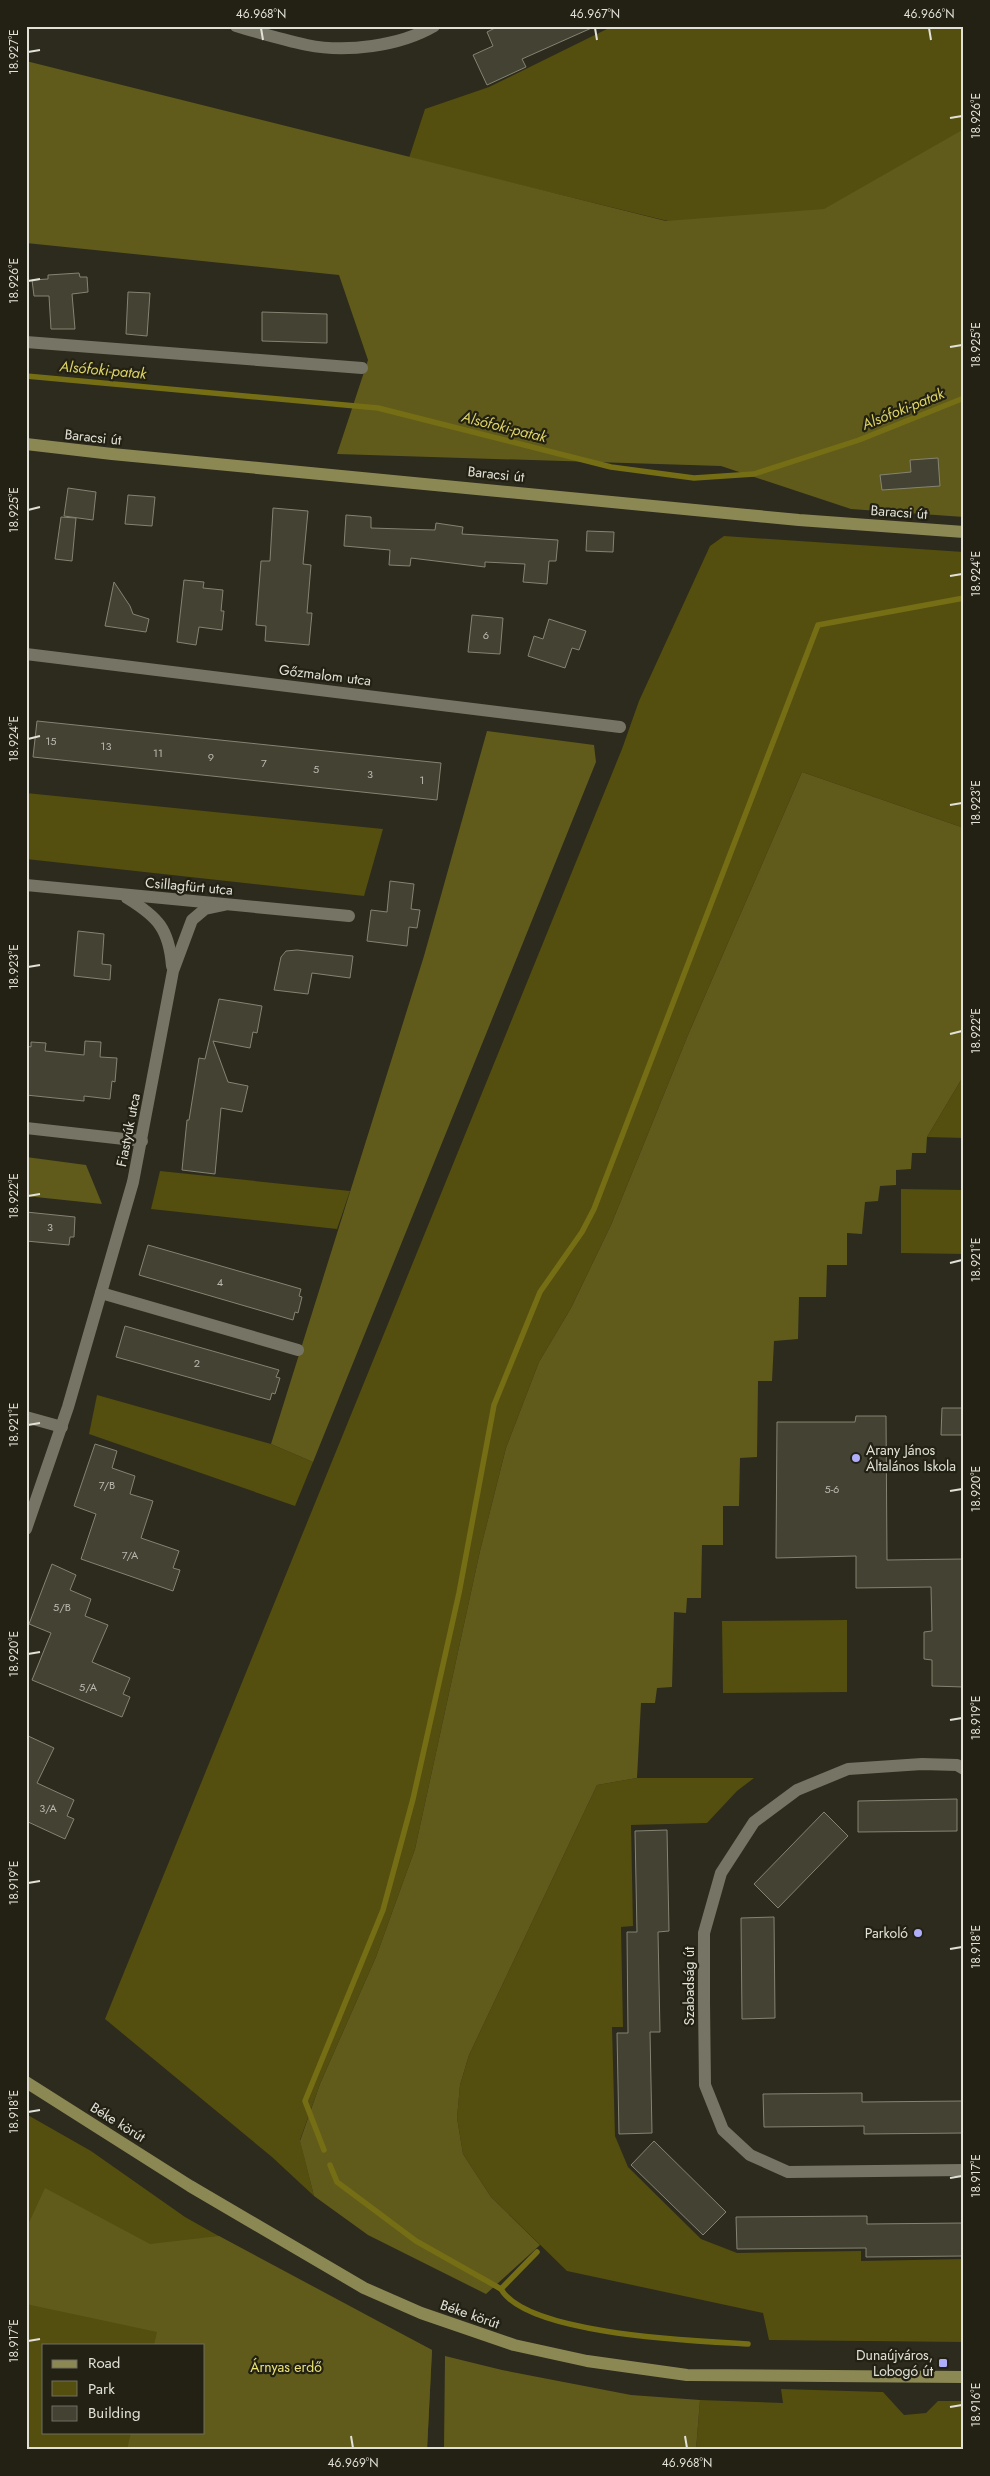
<svg xmlns="http://www.w3.org/2000/svg" width="990" height="2476" viewBox="0 0 990 2476" font-family="Jost,sans-serif">
<rect width="100%" height="100%" fill="#2c2b1d"/>
<!-- green -->
<g fill="#544e0f" fill-rule="evenodd">
<path d="M613 26H964V184L832 261 409 158 425 109 489 87Z"/>
<path d="M724 536 964 552V828L802 772 688 1035 611 1225 571 1308 539 1362 506 1448 480 1551 415 1849 376 1957 320 2084 300 2140 314 2196 272 2157 105 2019 622 749 639 701 710 546Z"/>
<path d="M26 793 383 829 364 896 26 859Z"/>
<path d="M964 1075V1138L927 1137Z"/>
<path d="M160 1171 350 1191 337 1229 151 1209Z"/>
<path d="M901 1189 964 1190V1254L901 1253Z"/>
<path d="M97 1395 271 1444 313 1462 295 1506 89 1434Z"/>
<path d="M847 1620V1692L723 1693 722 1621Z"/>
<path d="M637 1778H754L737 1791 707 1823 631 1825 633 1926 621 1927 623 2027H612L615 2136 628 2167 701 2239 737 2253 861 2251V2261L964 2259V2342L769 2340 763 2313 567 2271 491 2197 463 2154 457 2118 460 2085 469 2055 597 1785Z"/>
<path d="M26 2114 91 2151 185 2217 295 2279 432 2350 427 2450H26ZM44 2345H204V2432H44Z"/>
<path d="M781 2389 883 2392 904 2415 926 2413 938 2401H964V2450H696L700 2400 783 2403Z"/>
</g>
<!-- forest -->
<g fill="#605b1b">
<path d="M26 61 666 221 824 209 964 129V517L851 509 721 466 337 454 368 360 339 275 26 243Z"/>
<path d="M487 731 594 745 596 762 313 1462 271 1444 424 956Z"/>
<path d="M802 772 964 828V1075L927 1137 926 1153H912L911 1169 896 1170V1185L880 1186 878 1201 865 1202 862 1234 847 1233V1265H827L826 1297H799L798 1339 774 1341 772 1381H758L757 1457 740 1458 739 1506H723V1545H702L701 1598H687L686 1613 674 1612 672 1687 657 1688 655 1703H641L637 1778 597 1785 469 2055 460 2085 457 2118 463 2154 491 2197 540 2245 486 2294 368 2235 314 2196 300 2141 320 2084 376 1957 415 1849 480 1551 506 1448 539 1362 571 1308 611 1225 688 1035Z"/>
<path d="M26 1157 86 1165 102 1204 26 1196Z"/>
<path d="M45 2188 150 2244 219 2236 432 2350 427 2450H127L131 2432H204V2345H154L157 2332 26 2304V2229Z"/>
<path d="M445 2356 502 2370 631 2395 700 2400 696 2450H444Z"/>
</g>
<g fill="none" stroke-linecap="round" stroke-linejoin="round">
<!-- stream -->
<g stroke="#756e15" stroke-width="5.5">
<path d="M26 376 378 408 611 467 694 478 754 474 859 440 964 398"/>
<path d="M324 2150 305 2101 383 1910 413 1799 459 1593 494 1405 540 1292 582 1232 594 1209 818 625 964 598"/>
<path d="M330 2165 337 2182 416 2241 501 2289C527 2335 697 2341 748 2344"/>
<path d="M501 2289 537 2252"/>
</g>
</g>
<!-- building -->
<g fill="#434233" stroke="#858473">
<path d="M499 26H596L522 59 526 67 487 85 473 55 493 46 487 32Z"/>
<path d="M79 273 80 277H87L88 292 72 294 75 329H51L49 296H34L32 280 48 279V275Z"/>
<path d="M128 292 150 293 147 336 126 334Z"/>
<path d="M262 312 327 314V343L262 341Z"/>
<path d="M938 458 940 486 882 490 880 475 911 472 910 460Z"/>
<path d="M68 488 96 492 93 520 64 516Z"/>
<path d="M128 495 155 497 152 526 125 524Z"/>
<path d="M273 508 308 511 303 564 311 565 307 613H312L309 645 265 641 266 626 256 625 261 561H270Z"/>
<path d="M346 515 371 517V528L435 530 436 523 463 527 462 534 558 540 556 561H549L547 584 523 582 525 564 485 562V567L411 558 410 566 389 565 390 550 344 546Z"/>
<path d="M61 517 76 518 72 561 55 559Z"/>
<path d="M587 531 614 532 613 552 586 551Z"/>
<path d="M184 580 204 582 203 588 223 590 221 611H224L222 630 199 627 196 645 177 642Z"/>
<path d="M114 582 130 606 133 614 149 619 146 632 105 626Z"/>
<path d="M472 615 503 618 500 654 468 652Z"/>
<path d="M549 619 586 631 579 650 572 648 565 668 528 656 534 636 543 639Z"/>
<path d="M37 721 441 763 437 800 33 757Z"/>
<path d="M390 881 414 884 411 909 420 910 417 928 409 927 407 946 367 941 371 910 387 912Z"/>
<path d="M78 931 104 934 102 964 111 965 110 980 74 976Z"/>
<path d="M297 950 353 956 350 978 312 973 308 994 274 990 281 957 286 951Z"/>
<path d="M219 999 262 1006 257 1033 253 1032 250 1048 213 1041 228 1082 248 1086 242 1112 221 1108 215 1174 182 1170 187 1120H189L199 1058 205 1059Z"/>
<path d="M85 1041 101 1042 100 1057 117 1058 115 1082 112 1081 110 1099 84 1096V1101L26 1095V1046L31 1047V1042L46 1043 45 1051 84 1055Z"/>
<path d="M26 1212 75 1217 74 1237H70L69 1245 26 1241Z"/>
<path d="M148 1245 301 1289 299 1296 302 1297 298 1313 295 1312 293 1320 139 1275Z"/>
<path d="M125 1326 279 1370 276 1377 280 1378 275 1394 272 1393 270 1400 116 1357Z"/>
<path d="M942 1408H964V1435H941Z"/>
<path d="M856 1416H886L887 1560 964 1559V1687L932 1686V1660L924 1659V1632L932 1631 931 1587 856 1588V1556L776 1558 777 1422H855Z"/>
<path d="M95 1444 117 1451 112 1468 135 1476 130 1494 153 1501 141 1538 179 1551 173 1568 180 1570 173 1591 81 1559 96 1514 74 1506Z"/>
<path d="M52 1564 76 1575 70 1590 91 1599 85 1616 108 1625 92 1662 130 1678 123 1694 130 1697 122 1717 32 1680 51 1633 29 1624Z"/>
<path d="M26 1735 54 1748 37 1783 74 1800 67 1816 74 1819 65 1839 26 1821Z"/>
<path d="M957 1799V1831L858 1832V1801Z"/>
<path d="M824 1812 848 1836 778 1908 754 1884Z"/>
<path d="M667 1830 669 1931 658 1932 660 2032H650L652 2133 619 2134 617 2033H628L627 1932H637L635 1831Z"/>
<path d="M774 1917 775 2018 742 2019 741 1918Z"/>
<path d="M862 2093V2102L964 2101V2133L864 2134V2126L764 2127 763 2094Z"/>
<path d="M654 2141 726 2212 703 2235 631 2165Z"/>
<path d="M867 2216V2224L964 2223V2256L866 2257V2248L737 2249 736 2217Z"/>
</g>
<g fill="none" stroke-linecap="round" stroke-linejoin="round">
<!-- street -->
<g stroke="#767565" stroke-width="12">
<path d="M236 26C260 33 283 40 307 45 346 53 400 46 434 26"/>
<path d="M26 342 362 368"/>
<path d="M26 654 620 727"/>
<path d="M26 885 349 916"/>
<path d="M127 898C158 917 169 929 172 966"/>
<path d="M26 1128 142 1141"/>
<path d="M101 1293 298 1350"/>
<path d="M26 1417 62 1427"/>
<path d="M26 1529 68 1407 133 1182 173 971 192 920 205 909 224 905"/>
<path d="M964 1769 957 1765 922 1764 848 1769 797 1790 754 1822 721 1873 704 1933V2003L705 2085 723 2130 750 2155 788 2172 964 2170"/>
</g>
<!-- secondary -->
<g stroke="#8c8854" stroke-width="12">
<path d="M26 444 112 454 799 520 964 532"/>
<path d="M26 2082 190 2186 364 2288 421 2313 514 2345 587 2361 687 2375 964 2377"/>
</g>
</g>
<!-- ticks -->
<path fill="none" stroke="#e1e1d8" stroke-width="2" d="M261 28 263 40M595 28 597 40M929 28 931 40M28 52 40 50M950 118 962 116M28 281 40 279M950 347 962 345M28 510 40 507M950 576 962 574M28 739 40 736M950 805 962 803M28 967 40 965M950 1034 962 1031M28 1196 40 1194M950 1263 962 1260M28 1425 40 1423M950 1491 962 1489M28 1654 40 1652M950 1720 962 1718M28 1883 40 1881M950 1949 962 1947M28 2112 40 2110M950 2178 962 2176M28 2341 40 2339M950 2407 962 2405M351 2436 353 2448M685 2436 687 2448"/>
<!-- markers -->
<g fill="#afaefa" stroke="#222113" stroke-width="2">
<circle cx="856" cy="1458" r="5"/>
<circle cx="918" cy="1933" r="5"/>
<rect x="938" y="2358" width="10" height="10" rx="2.5"/>
</g>
<g text-anchor="middle" dominant-baseline="central" stroke-width="4.5" stroke-linejoin="round" paint-order="stroke">
<!-- number labels -->
<g font-size="11" fill="#bab9af">
<text x="486" y="635">6</text>
<text x="51" y="741">15</text>
<text x="106" y="746">13</text>
<text x="158" y="753">11</text>
<text x="211" y="757">9</text>
<text x="264" y="763">7</text>
<text x="316" y="769">5</text>
<text x="370" y="774">3</text>
<text x="422" y="780">1</text>
<text x="50" y="1227">3</text>
<text x="220" y="1282">4</text>
<text x="197" y="1363">2</text>
<text x="107" y="1485">7/B</text>
<text x="832" y="1489">5-6</text>
<text x="130" y="1555">7/A</text>
<text x="62" y="1607">5/B</text>
<text x="88" y="1687">5/A</text>
<text x="48" y="1808">3/A</text>
</g>
<!-- street labels -->
<g font-size="14" fill="#e1e1d8" stroke="#222113">
<text transform="translate(93 437) rotate(6)">Baracsi út</text>
<text transform="translate(496 474) rotate(6)">Baracsi út</text>
<text transform="translate(899 512) rotate(4)">Baracsi út</text>
<text transform="translate(325 675) rotate(7)">Gőzmalom utca</text>
<text transform="translate(189 886) rotate(5)">Csillagfürt utca</text>
<text transform="translate(128 1130) rotate(-79)">Fiastyúk utca</text>
<text transform="translate(689 1986) rotate(-90)">Szabadság út</text>
<text transform="translate(118 2122) rotate(32)">Béke körút</text>
<text transform="translate(470 2314) rotate(19)">Béke körút</text>
</g>
<!-- poi labels -->
<g font-size="14" fill="#e1e1d8" stroke="#222113" text-anchor="end">
<text x="866" y="1450" text-anchor="start">Arany János<tspan x="866" dy="16">Általános Iskola</tspan></text>
<text x="908" y="1933">Parkoló</text>
<text x="933" y="2355">Dunaújváros,<tspan x="933" dy="16">Lobogó út</tspan></text>
</g>
<!-- park labels -->
<g font-size="14" fill="#ede473" stroke="#222113">
<text x="286" y="2367">Árnyas erdő</text>
</g>
<!-- water labels -->
<g font-size="15" font-style="italic" fill="#ddd363" stroke="#222113">
<text transform="translate(103 370) rotate(5)">Alsófoki-patak</text>
<text transform="translate(903 409) rotate(-22)">Alsófoki-patak</text>
<text transform="translate(504 427) rotate(14)">Alsófoki-patak</text>
</g>
</g>
<!-- border -->
<rect width="990" height="2476" fill="none" stroke="#222113" stroke-width="55"/>
<!-- legend -->
<rect x="42" y="2344" width="162" height="90" fill="#222113" stroke="#6e6e62"/>
<rect x="52" y="2360" width="25" height="8" fill="#8c8854" stroke="#6e6e62"/>
<text x="88" y="2368" font-size="15" fill="#e1e1d8">Road</text>
<rect x="52" y="2381" width="25" height="15" fill="#544e0f" stroke="#6e6e62"/>
<text x="88" y="2394" font-size="15" fill="#e1e1d8">Park</text>
<rect x="52" y="2406" width="25" height="15" fill="#434233" stroke="#6e6e62"/>
<text x="88" y="2418" font-size="15" fill="#e1e1d8">Building</text>
<rect x="28" y="28" width="934" height="2420" fill="none" stroke="#e1e1d8" stroke-width="2"/>
<g font-size="12" text-anchor="middle" fill="#e1e1d8">
<text x="261" y="18">46.968°N</text>
<text x="595" y="18">46.967°N</text>
<text x="929" y="18">46.966°N</text>
<text transform="translate(14 52) rotate(-90)" y="4">18.927°E</text>
<text transform="translate(976 116) rotate(-90)" y="4">18.926°E</text>
<text transform="translate(14 281) rotate(-90)" y="4">18.926°E</text>
<text transform="translate(976 345) rotate(-90)" y="4">18.925°E</text>
<text transform="translate(14 510) rotate(-90)" y="4">18.925°E</text>
<text transform="translate(976 574) rotate(-90)" y="4">18.924°E</text>
<text transform="translate(14 739) rotate(-90)" y="4">18.924°E</text>
<text transform="translate(976 803) rotate(-90)" y="4">18.923°E</text>
<text transform="translate(14 967) rotate(-90)" y="4">18.923°E</text>
<text transform="translate(976 1031) rotate(-90)" y="4">18.922°E</text>
<text transform="translate(14 1196) rotate(-90)" y="4">18.922°E</text>
<text transform="translate(976 1260) rotate(-90)" y="4">18.921°E</text>
<text transform="translate(14 1425) rotate(-90)" y="4">18.921°E</text>
<text transform="translate(976 1489) rotate(-90)" y="4">18.920°E</text>
<text transform="translate(14 1654) rotate(-90)" y="4">18.920°E</text>
<text transform="translate(976 1718) rotate(-90)" y="4">18.919°E</text>
<text transform="translate(14 1883) rotate(-90)" y="4">18.919°E</text>
<text transform="translate(976 1947) rotate(-90)" y="4">18.918°E</text>
<text transform="translate(14 2112) rotate(-90)" y="4">18.918°E</text>
<text transform="translate(976 2176) rotate(-90)" y="4">18.917°E</text>
<text transform="translate(14 2341) rotate(-90)" y="4">18.917°E</text>
<text transform="translate(976 2405) rotate(-90)" y="4">18.916°E</text>
<text x="353" y="2467">46.969°N</text>
<text x="687" y="2467">46.968°N</text>
</g>
</svg>
